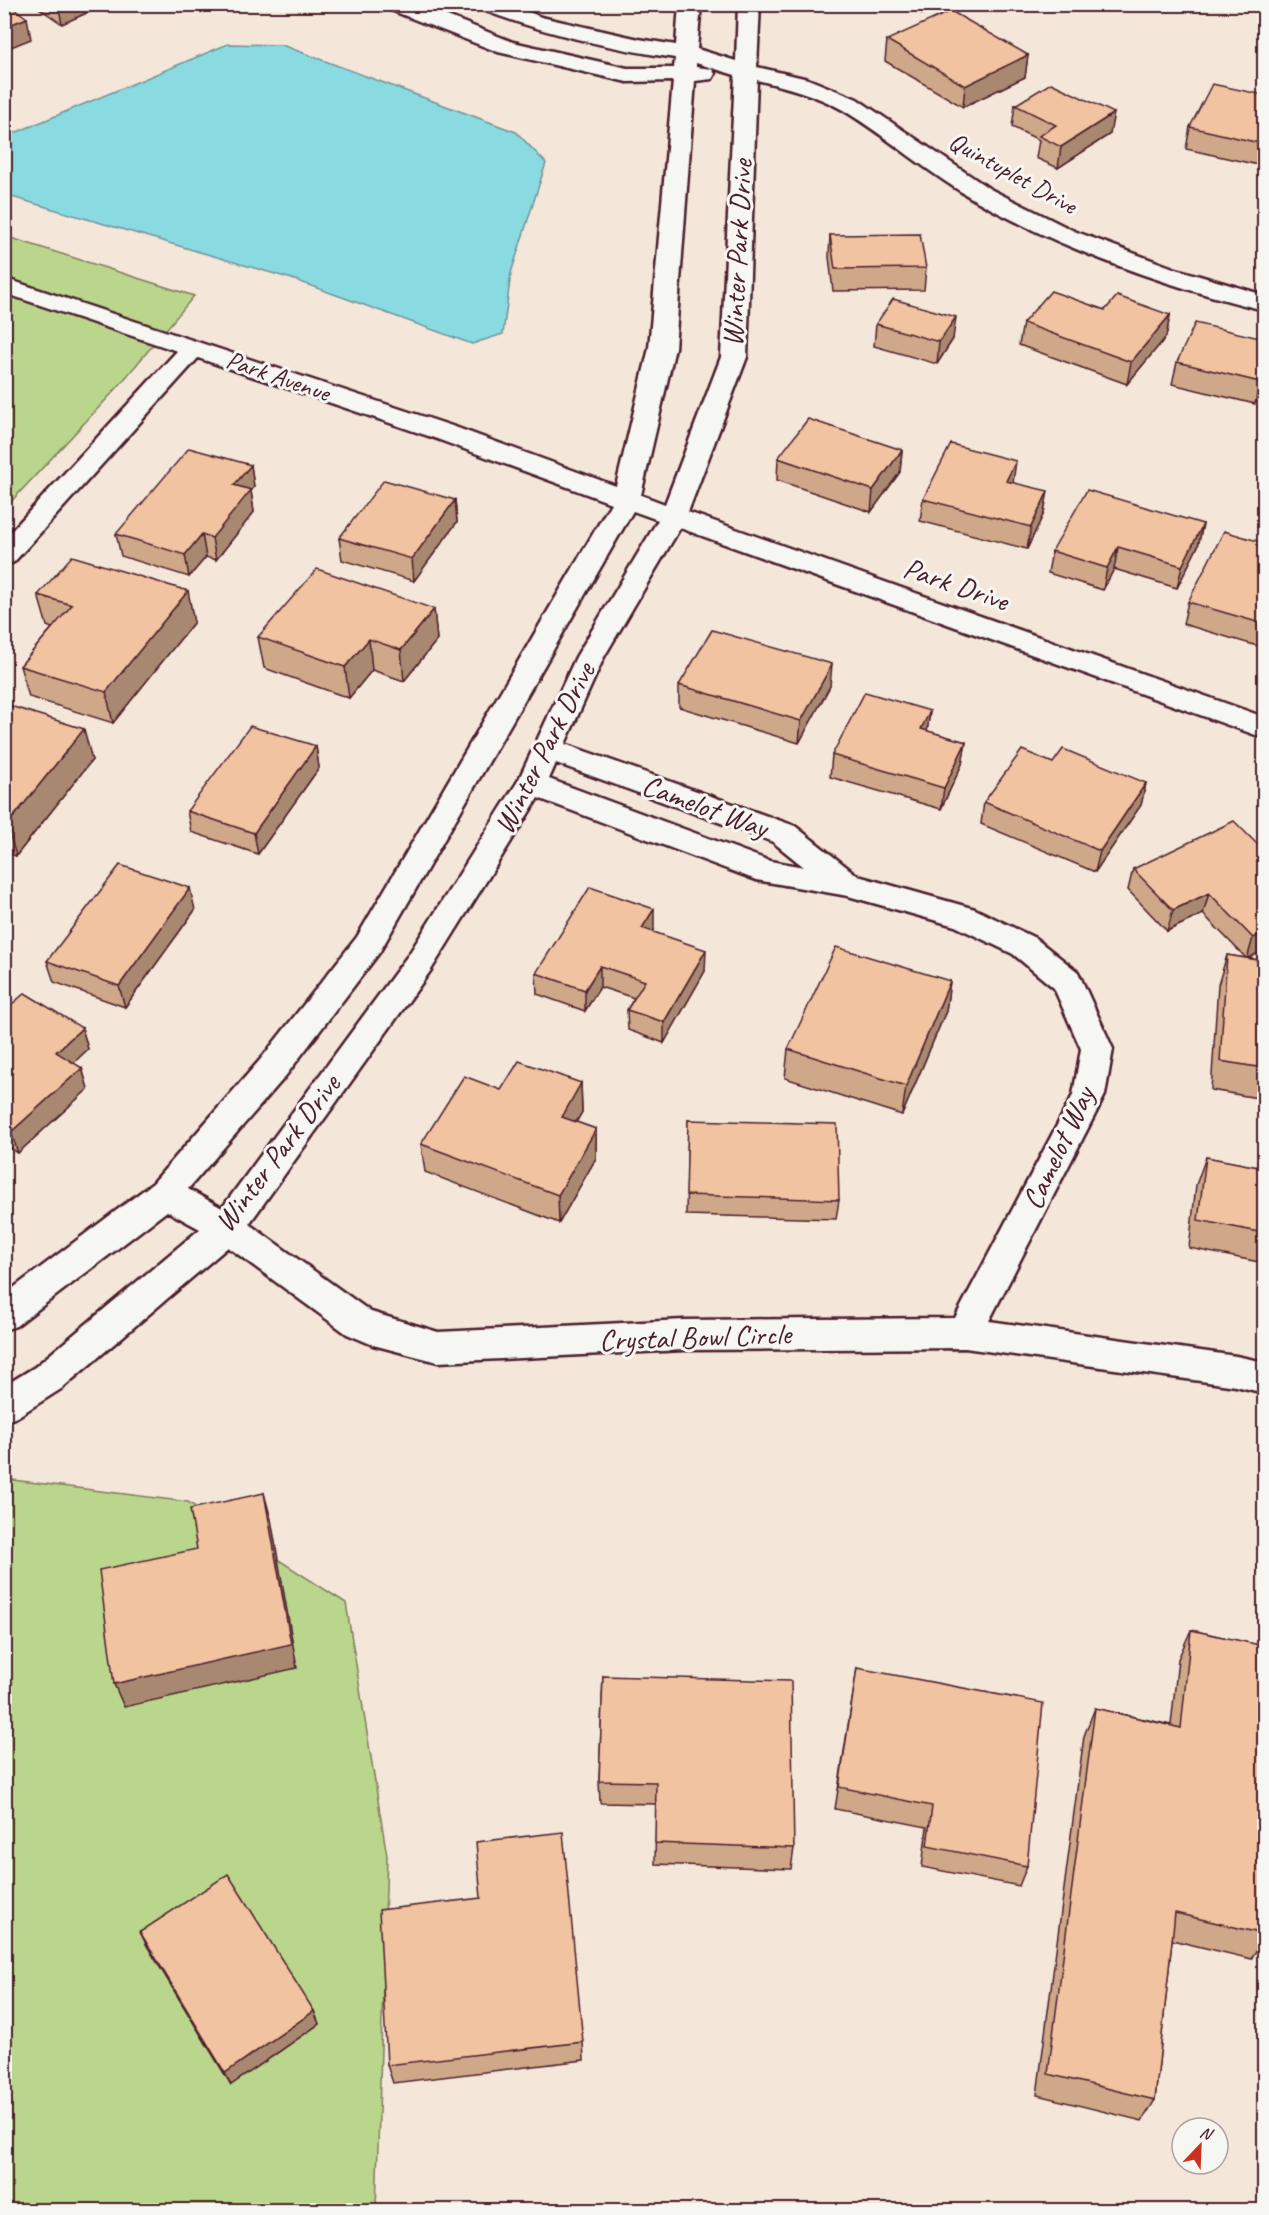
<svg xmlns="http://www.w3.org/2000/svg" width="1269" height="2215" viewBox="0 0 1269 2215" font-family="Caveat,sans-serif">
<rect width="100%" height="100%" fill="#f4e7da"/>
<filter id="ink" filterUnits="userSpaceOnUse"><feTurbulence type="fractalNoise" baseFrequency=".0167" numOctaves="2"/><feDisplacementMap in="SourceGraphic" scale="12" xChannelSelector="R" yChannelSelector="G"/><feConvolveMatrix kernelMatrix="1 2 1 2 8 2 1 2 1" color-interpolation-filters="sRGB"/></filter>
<g filter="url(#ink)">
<!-- green -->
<g fill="#bad68d" stroke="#827a5c" stroke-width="1.5">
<path d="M5 236 194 296 117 388 5 508Z"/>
<path d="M5 1479 188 1502 346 1603 387 1856 376 2210H5Z"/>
</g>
<!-- water -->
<path fill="#8adbe1" stroke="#709098" stroke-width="1.5" d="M228 44 282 45 516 132 546 163 511 273 503 334 472 344 292 279 5 195V137Z"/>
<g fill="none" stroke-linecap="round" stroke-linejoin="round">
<!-- minor casing -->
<g stroke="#4a1f2b" stroke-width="5">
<path id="minor" d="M386 4H417L513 42 627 68H674L675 58C608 48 543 33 480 9L478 4H509L541 17 639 39 676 45 679 4H701L697 49 736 61 738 4H760L757 67 808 79 857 99 990 189 1074 231 1176 269 1264 295V310C1165 286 1064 250 975 200 929 174 888 137 843 110 817 95 786 87 757 80L747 357 688 512 1264 717V738L680 528 604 657 565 744 795 826 858 876 975 909 1035 938 1078 972 1113 1049 1105 1095 989 1321 1236 1356 1264 1362V1393L1236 1386 965 1348 684 1350 438 1362 373 1345 347 1334 228 1247 61 1389 17 1417 4 1422V1386L35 1367 200 1229 167 1211 16 1326 4 1330V1295L153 1183 260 1060 357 937 611 503 437 439 198 358 14 562 4 565V539L177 351 4 293V278L455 427 616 486 649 348 673 81 627 82 498 52 388 9ZM696 63 735 75 721 357 665 504 641 495 675 348 695 81 712 79 715 74 712 69 696 67ZM633 511 658 520 576 657 518 781 409 954 222 1208 188 1189 284 1078 379 953ZM556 763 773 842 804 867 770 861 549 779ZM538 798 756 880 848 896 955 926 1013 954 1054 988 1081 1049 1073 1095 955 1318 684 1320 438 1332 371 1312 249 1224 431 970Z"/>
</g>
<!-- minor -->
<use href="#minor" fill="#f6f6f2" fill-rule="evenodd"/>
</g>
<!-- wall -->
<g fill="#cfa88a" stroke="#4a1f2b" stroke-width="1.5">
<path d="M33 4H107L62 24Z"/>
<path d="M911 4H956L922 14Z"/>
<path d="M887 40 1028 55 1025 77 963 107 885 61Z"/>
<path d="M1264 95V163L1263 166 1186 149 1190 127Z"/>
<path d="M1015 105 1110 134 1058 168 1036 158 1039 140 1012 127Z"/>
<path d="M830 235 926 268 924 290 833 291 829 257Z"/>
<path d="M1105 310 1170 315 1166 337 1127 384 1019 345 1023 323Z"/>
<path d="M876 324 953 339 937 364 874 346Z"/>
<path d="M1264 339V382L1255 404 1172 384 1177 362Z"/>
<path d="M902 450 900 472 871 512 777 480 778 458Z"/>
<path d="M251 465 254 487 251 491 254 512 216 560 206 557 189 577 121 556 116 534Z"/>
<path d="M1013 482 1044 513 1027 549 920 521 923 499Z"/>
<path d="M455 500 457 522 414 581 342 560 339 538Z"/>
<path d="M1203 524 1198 546 1177 588 1114 569 1103 590 1048 573 1052 551Z"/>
<path d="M1264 543V648L1183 624 1188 602Z"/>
<path d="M38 595 194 622 113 723 29 697 20 666 52 628 47 626Z"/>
<path d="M434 609 437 640 404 681 372 670 349 698 264 668 258 637Z"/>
<path d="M679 685 830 686 799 743 679 707Z"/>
<path d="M4 704 92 760 16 856 4 852Z"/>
<path d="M930 711 927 731 966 742 962 764 941 809 830 777 832 755Z"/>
<path d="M316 746 319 768 258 854 191 832 187 811Z"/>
<path d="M1053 763 1146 783 1141 805 1095 872 981 824 984 802Z"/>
<path d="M1264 851V950L1247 958 1264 961V1099L1211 1090 1218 985 1227 955 1246 958 1203 914 1167 931 1128 890 1133 869Z"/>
<path d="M195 910 125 1007 54 982 47 961Z"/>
<path d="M654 930 653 932 705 971 664 1043 628 1030 627 1010 634 998 600 987 585 1011 537 994 536 973Z"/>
<path d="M950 981 946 1011 902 1115 785 1078 788 1049Z"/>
<path d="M4 1011 82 1028 88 1049 73 1063 82 1068 88 1089 18 1153 4 1144Z"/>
<path d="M581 1083 582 1112 576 1122 596 1129V1158L559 1223 425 1172 421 1144 501 1090Z"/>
<path d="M688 1120 839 1200 836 1219 686 1215Z"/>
<path d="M1264 1125V1263L1189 1248 1196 1185 1206 1157 1257 1167 1260 1139Z"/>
<path d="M1191 1630 1264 1646V1938L1251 1959 1172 1940 1155 2100 1142 2121 1037 2095 1084 1736 1095 1708 1171 1725 1178 1659Z"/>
<path d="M857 1668 1027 1866 1019 1886 922 1867 927 1827 835 1809Z"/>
<path d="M603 1676 794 1848 791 1869 655 1864 656 1804 600 1803 599 1781Z"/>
<path d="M481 1898 583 2042 584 2060 393 2083 387 2065Z"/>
<path d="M140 1932 314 2011 319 2024 231 2085 147 1946Z"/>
</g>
<!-- shaded-wall -->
<g fill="#a98871" stroke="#4a1f2b" stroke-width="1.5">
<path d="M58 4H107L62 24Z"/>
<path d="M923 4H956L922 14Z"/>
<path d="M27 18 31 39 4 50V27Z"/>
<path d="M1028 55 1025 77 963 107 965 86Z"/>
<path d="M1114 113 1110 134 1058 168 1061 147Z"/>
<path d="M1170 315 1166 337 1127 384 1131 362Z"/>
<path d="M956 317 953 339 937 364 939 342Z"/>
<path d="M1264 372V382L1255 404 1260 382Z"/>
<path d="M902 450 900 472 871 512 873 490Z"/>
<path d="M1016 461 1013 483 1006 481Z"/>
<path d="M251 465 254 487 251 491 254 512 216 560 212 538 234 485Z"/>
<path d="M1048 491 1044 513 1027 549 1031 527Z"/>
<path d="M455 500 457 522 414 581 412 559Z"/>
<path d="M1203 524 1198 546 1177 588 1182 566Z"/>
<path d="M202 534 206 557 189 577 185 555Z"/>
<path d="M1118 547 1114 569 1103 590 1107 568Z"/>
<path d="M188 591 194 622 113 723 106 692Z"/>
<path d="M434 609 437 640 404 681 401 650Z"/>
<path d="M369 639 372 670 349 698 345 667Z"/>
<path d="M832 664 830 686 799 743 801 721Z"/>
<path d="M930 711 927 733 921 729Z"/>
<path d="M84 729 92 760 16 856 7 825Z"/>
<path d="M966 742 962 764 941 809 944 788Z"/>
<path d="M316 746 319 768 258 854 254 833Z"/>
<path d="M1146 783 1141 805 1095 872 1100 851Z"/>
<path d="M190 888 195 910 125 1007 119 986Z"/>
<path d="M1209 893 1203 914 1167 931 1173 910Z"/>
<path d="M654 909V930L642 949V928Z"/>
<path d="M1264 932V950L1247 959 1253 938Z"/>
<path d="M706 950 705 971 664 1043V1022Z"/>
<path d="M600 966V987L585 1011V990Z"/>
<path d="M950 981 946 1011 902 1115 906 1086Z"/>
<path d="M82 1028 88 1049 63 1073 56 1052Z"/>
<path d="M82 1068 88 1089 18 1153 11 1132Z"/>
<path d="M581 1083 582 1112 563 1145 562 1117Z"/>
<path d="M596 1129V1158L559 1223 558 1195Z"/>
<path d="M264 1493 271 1519 297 1668 124 1707 114 1684Z"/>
<path d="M314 2011 319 2024 231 2085 225 2073Z"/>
</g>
<!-- building -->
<g fill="#f1c3a1" stroke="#4a1f2b" stroke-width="1.5">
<path d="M4 4H8L27 18 4 27Z"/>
<path d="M951 11 1028 55 965 86 887 40Z"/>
<path d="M1051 83 1114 113 1061 147 1039 136 1056 125 1015 105Z"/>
<path d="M1212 84 1264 95V144L1190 127Z"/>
<path d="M920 234 926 268 835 269 830 235Z"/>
<path d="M1051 291 1105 310 1117 296 1170 315 1131 362 1023 323Z"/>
<path d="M893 299 956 317 939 342 876 324Z"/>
<path d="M1195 323 1264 339V372L1260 382 1177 362Z"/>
<path d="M808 419 902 450 873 490 778 458Z"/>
<path d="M951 444 1016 461 1006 481 1048 491 1031 527 923 499Z"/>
<path d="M189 448 251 465 234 485 251 490 212 538 202 534 185 555 116 534Z"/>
<path d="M384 480 455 500 412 559 339 538Z"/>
<path d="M1087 490 1203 524 1182 566 1118 547 1107 568 1052 551Z"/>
<path d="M1224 531 1264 543V624L1188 602Z"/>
<path d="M72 556 188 591 106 692 20 666 72 605 38 595Z"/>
<path d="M317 569 434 609 401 650 369 639 345 667 258 637Z"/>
<path d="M712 630 832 664 801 721 679 685Z"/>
<path d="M865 692 930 711 921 729 966 742 944 788 832 755Z"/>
<path d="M4 704 84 729 7 825H4Z"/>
<path d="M250 726 316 746 254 833 187 811Z"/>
<path d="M1063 749 1146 783 1100 851 984 802 1022 750 1053 763Z"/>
<path d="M1234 821 1264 851V932L1253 938 1209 893 1173 910 1133 869Z"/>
<path d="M120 865 190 888 119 986 47 961Z"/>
<path d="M590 887 654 909 642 928 706 950 664 1022 627 1010 645 981 600 966 585 990 536 973Z"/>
<path d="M836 947 950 981 906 1086 788 1049Z"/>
<path d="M1227 955 1264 961V1068L1220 1061Z"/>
<path d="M25 993 82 1028 56 1052 82 1068 11 1132 4 1128V1011Z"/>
<path d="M519 1061 581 1083 562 1117 596 1129 558 1195 421 1144 464 1076 501 1090Z"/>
<path d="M688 1120 837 1124 839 1200 686 1195Z"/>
<path d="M1206 1157 1264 1168V1160V1233L1198 1220Z"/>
<path d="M264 1493 291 1644 114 1684 99 1570 197 1549 190 1509Z"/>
<path d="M1191 1630 1264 1646V1934L1175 1913 1155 2100 1048 2074 1095 1708 1181 1728Z"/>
<path d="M857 1668 1043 1703 1027 1866 927 1846 932 1806 839 1787Z"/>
<path d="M603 1676 791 1681 794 1848 655 1843 656 1782 599 1781Z"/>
<path d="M563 1832 583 2042 387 2065 379 1910 481 1898 476 1842Z"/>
<path d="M228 1874 314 2011 225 2073 140 1932Z"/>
</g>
</g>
<g text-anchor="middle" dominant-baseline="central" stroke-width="6" stroke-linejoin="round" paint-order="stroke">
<!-- far-street labels -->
<g font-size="26" fill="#4a1f2b" stroke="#f6f6f2">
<text transform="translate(1013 173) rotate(29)">Quintuplet Drive</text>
<text transform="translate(278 376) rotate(19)">Park Avenue</text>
</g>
<!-- street labels -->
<g font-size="30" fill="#4a1f2b" stroke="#f6f6f2">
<text transform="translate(737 253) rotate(-87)">Winter Park Drive</text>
<text transform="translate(956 584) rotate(19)">Park Drive</text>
<text transform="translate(544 748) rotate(-63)">Winter Park Drive</text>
<text transform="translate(705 806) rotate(20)">Camelot Way</text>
<text transform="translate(1058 1148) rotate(-65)">Camelot Way</text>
<text transform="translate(277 1153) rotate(-53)">Winter Park Drive</text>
<text transform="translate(695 1337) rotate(-2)">Crystal Bowl Circle</text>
</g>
</g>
<!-- margin -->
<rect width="1269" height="2215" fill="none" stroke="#f6f6f2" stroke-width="24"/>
<rect x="12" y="12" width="1245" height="2191" fill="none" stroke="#4a1f2b" stroke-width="2" filter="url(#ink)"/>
<!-- north arrow -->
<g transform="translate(1200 2146) rotate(23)"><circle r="28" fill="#f6f6f2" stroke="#b1a0a2" stroke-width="1.5"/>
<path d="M0-4.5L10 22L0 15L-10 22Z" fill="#c8321e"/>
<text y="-9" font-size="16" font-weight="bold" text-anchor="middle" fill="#4a1f2b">N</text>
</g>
</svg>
